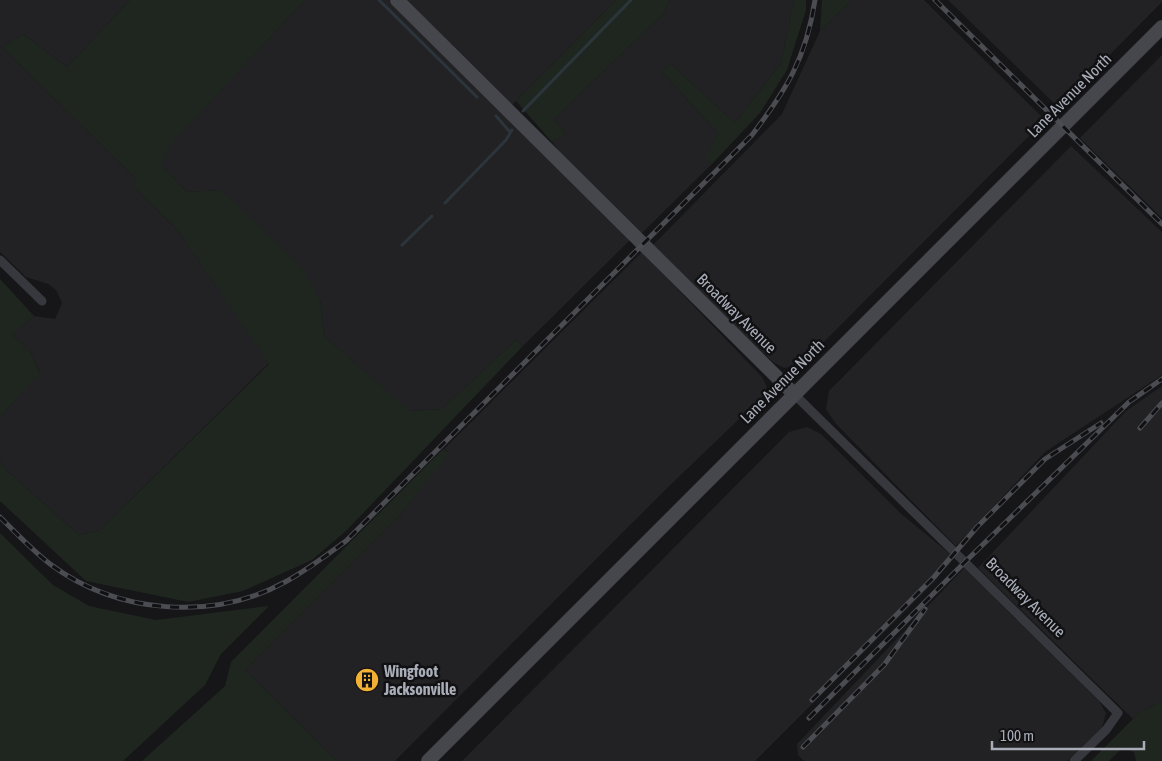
<svg xmlns="http://www.w3.org/2000/svg" width="1162" height="761" viewBox="0 0 1162 761" font-family="'Asap Condensed',sans-serif">
<rect width="100%" height="100%" fill="#161618"/>
<!-- built -->
<g fill="#222225">
<path d="M0 0H130L67 67 23 34 2 47 135 178V188L177 229 269 363 100 530 79 535 4 468 0 461V417L40 372 30 351 12 335 34 316 55 319 62 303 56 290 48 284 26 277 0 252Z"/>
<path d="M305 0H389L630 240 523 346 516 340 442 409 409 411 324 336 320 300 221 190 187 192 162 166 170 144Z"/>
<path d="M403 0H616L511 106Z"/>
<path d="M670 0H794L781 63 735 123 670 63 662 72 718 133 706 157 712 164 641 234 570 165 552 142 566 134 554 119 662 15Z"/>
<path d="M852 0H924L1045 120 801 365 784 368 773 362 652 246 782 114 820 31Z"/>
<path d="M948 0H1162V2L1058 107Z"/>
<path d="M1162 55V218L1080 138Z"/>
<path d="M1071 146 1162 232V375L1045 452 956 546 836 424 826 409 829 391Z"/>
<path d="M642 252 762 377 767 387 761 398 661 494 395 761H337L245 670 400 515 449 452 444 449Z"/>
<path d="M1162 386V701L1139 713 1133 719 978 568 1126 411Z"/>
<path d="M807 427 821 434 899 512 950 554 937 579 755 761H462L789 432Z"/>
<path d="M964 568 1099 701 1106 713 1102 728 1067 761H804L798 755 797 744Z"/>
</g>
<!-- green -->
<g fill="#1e261f">
<path d="M130 0H305L171 144 162 166 187 192 221 190 301 267 320 300 324 336 410 411 442 409 516 340 523 346 347 530 312 560 243 591 188 602 86 581 0 501V461L4 468 79 535 100 530 269 364 177 229 135 188V178L2 47 23 34 67 67Z"/>
<path d="M616 0H670L662 15 554 119 566 134 552 142 516 101Z"/>
<path d="M794 0H806V10L787 70 760 113 712 164 705 157 718 133 662 72 670 63 735 123 781 63Z"/>
<path d="M822 0H852L820 31Z"/>
<path d="M0 279 34 316 12 335 30 351 40 373 0 417Z"/>
<path d="M443 449 450 453 400 515 245 670 337 761H142L225 686 231 662Z"/>
<path d="M0 533 53 585 89 606 156 620 269 606 221 654 205 685 123 761H0Z"/>
<path d="M1162 701V761H1136L1134 752 1122 748 1109 761H1091L1139 713Z"/>
</g>
<g fill="none" stroke-linecap="round" stroke-linejoin="round">
<!-- stream -->
<g stroke="#2c353c" stroke-width="3">
<path d="M379 0 477 97"/>
<path d="M523 111 631 0"/>
<path d="M496 116 510 132"/>
<path d="M445 203 506 140 512 130"/>
<path d="M402 245 432 216"/>
</g>
<!-- street -->
<g stroke="#37383d" stroke-width="9">
<path d="M0 260 42 301"/>
<path d="M794 394 1118 713 1106 730 1074 761"/>
</g>
<!-- secondary -->
<g stroke="#45474d" stroke-width="14">
<path d="M397 0 794 394"/>
<path d="M428 761 1162 27"/>
</g>
<!-- rail casing -->
<g stroke="#4a4c52" stroke-width="5">
<g id="rail">
<path d="M935 0 1162 224"/>
<path d="M1140 428 1162 403"/>
<path d="M0 517C16 533 32 550 50 564 117 614 213 622 287 581 307 570 327 555 346 541L752 135C787 89 806 58 815 0"/>
<path d="M812 700 934 577 977 527 1045 459 1101 423"/>
<path d="M809 718 965 562 1129 402 1162 379"/>
<path d="M803 747 884 665 925 609"/>
</g>
</g>
<!-- rail -->
<use href="#rail" stroke="#111113" stroke-width="3" stroke-dasharray="9" stroke-linecap="butt"/>
</g>
<!-- icons -->
<defs>
<g id="building-disc" transform="scale(1.25)"><circle r="9.5" fill="#f2b134" stroke="#111113"/><path d="M-4-6H4V6H1V3H-1V6H-4ZM-2.5-4.3h1.7v1.8h-1.7ZM.8-4.3h1.7v1.8H.8ZM-2.5-1h1.7V.8h-1.7ZM.8-1h1.7V.8H.8Z" fill="#111"/></g>
</defs>
<g fill-rule="evenodd">
<use href="#building-disc" x="367" y="680"/>
</g>
<g text-anchor="middle" dominant-baseline="central" stroke-width="5" stroke-linejoin="round" paint-order="stroke">
<!-- street labels -->
<g font-size="16" fill="#a8adb8" stroke="#111113">
<text transform="translate(1069 95) rotate(-45)">Lane Avenue North</text>
<text transform="translate(737 313) rotate(45)">Broadway Avenue</text>
<text transform="translate(782 381) rotate(-45)">Lane Avenue North</text>
<text transform="translate(1026 597) rotate(45)">Broadway Avenue</text>
</g>
<!-- poi labels -->
<g font-size="16" font-weight="bold" fill="#a8adb8" stroke="#111113" text-anchor="start">
<text x="384" y="671">Wingfoot<tspan x="384" dy="18">Jacksonville</tspan></text>
</g>
</g>
<!-- scale -->
<path d="M992 741v8h152v-8" fill="none" stroke="#a8adb8" stroke-width="2.5"/>
<text x="1000" y="741" font-size="15" fill="#a8adb8" stroke="#111113" stroke-width="4" paint-order="stroke">100 m</text>
</svg>
